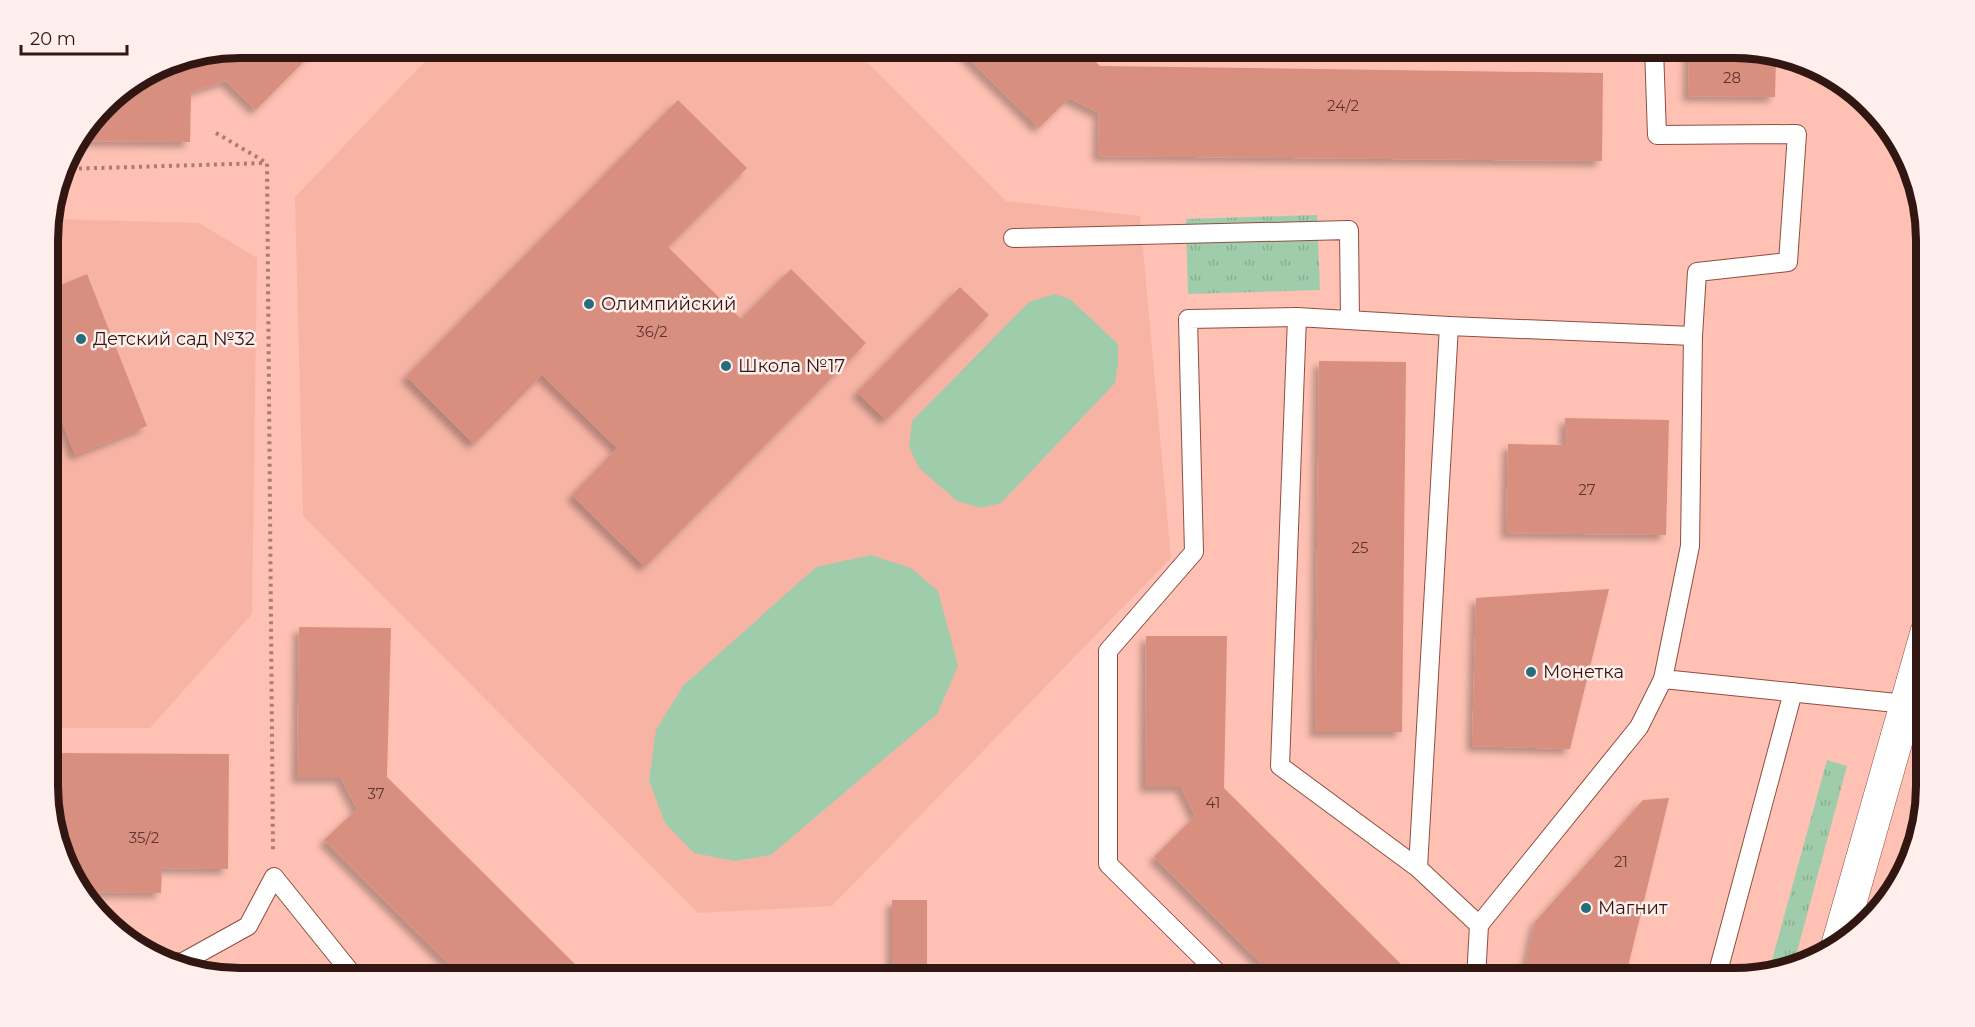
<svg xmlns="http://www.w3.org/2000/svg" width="1975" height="1027" viewBox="0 0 1975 1027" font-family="Montserrat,sans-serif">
<defs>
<pattern id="grass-tufts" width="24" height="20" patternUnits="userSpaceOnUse" patternTransform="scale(1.5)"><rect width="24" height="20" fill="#9fcdab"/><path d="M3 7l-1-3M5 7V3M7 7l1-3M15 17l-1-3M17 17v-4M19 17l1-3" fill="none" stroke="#89af92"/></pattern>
<filter id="shadow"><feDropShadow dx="-5.5" dy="5.5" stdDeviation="3" flood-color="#0004"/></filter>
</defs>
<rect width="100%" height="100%" fill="#fec1b3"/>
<!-- built -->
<g fill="#f7b4a5">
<path d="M438 48H853L1006 201 1140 216 1171 558 832 906 698 913 303 516 295 197Z"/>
<path d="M51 219 199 223 257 258 252 614 150 728H50L48 228Z"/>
</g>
<!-- grass -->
<g fill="url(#grass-tufts)">
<path d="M1317 215 1320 290 1188 294 1186 219Z"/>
<path d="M1827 760 1847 766 1794 963 1769 971Z"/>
</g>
<!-- garden -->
<g fill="#9fcdab">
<path d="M1054 294 1070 299 1118 344V363L1115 383 1001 503 981 508 957 501 919 468 909 447 912 421 1029 302Z"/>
<path d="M871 555 911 568 938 591 958 666 937 714 771 855 734 861 694 853 665 823 649 781 656 730 683 686 816 567Z"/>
</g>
<!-- building -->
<g fill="#d88f7f" filter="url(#shadow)">
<path d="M240 48H317L256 110 226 81 191 92 190 142 79 141 113 96 167 63Z"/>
<path d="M958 48H1082L1100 66 1603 73 1602 161 1098 156 1099 113 1069 98 1039 128Z"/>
<path d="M1689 48H1735L1776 58 1775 97 1688 96Z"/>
<path d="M678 100 747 168 668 247 741 319 791 269 866 343 645 567 572 495 617 448 542 375 474 444 406 376Z"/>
<path d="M87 274 147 426 75 455 49 388V290Z"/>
<path d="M960 287 989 315 886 420 857 392Z"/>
<path d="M1319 361 1406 362 1402 732H1315Z"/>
<path d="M1565 418 1669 420 1666 535 1506 533 1508 444 1565 445Z"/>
<path d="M1609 589 1570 749 1472 746 1476 598Z"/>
<path d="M299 627 391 628 387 777 590 979H464L324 840 357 809 341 778H297Z"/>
<path d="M1146 636H1227L1224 788 1416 979H1277L1154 857 1195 816 1181 787H1145Z"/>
<path d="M50 753 229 754 228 869 162 868 161 893 83 892 82 863H71L50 812Z"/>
<path d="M1669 798 1625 979H1523L1535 922 1643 800Z"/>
<rect x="892" y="900" width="35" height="79"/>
</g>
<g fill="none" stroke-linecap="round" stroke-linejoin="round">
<!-- lane casing -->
<g stroke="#904e40" stroke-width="20">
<g id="lane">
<path d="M1654 48 1657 135 1797 134 1788 262 1697 272 1693 336 1690 546 1663 679 1906 704"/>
<path d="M1013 238 1349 230 1350 320"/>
<path d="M1418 868 1449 326"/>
<path d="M1479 925 1639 727 1663 679"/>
<path d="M171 963 183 962 248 926 274 877 356 979"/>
<path d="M1224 979 1108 864V651L1194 552 1188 319 1297 317"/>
<path d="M1476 979 1479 925 1418 868 1280 766 1297 317 1449 326 1693 336"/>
<path d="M1716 979 1793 692"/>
</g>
</g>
<!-- secondary casing -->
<g stroke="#904e40" stroke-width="34">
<path id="secondary" d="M1837 948 1927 632"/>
</g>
<!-- path -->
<g stroke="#ac7c72" stroke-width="4" stroke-dasharray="3 4.5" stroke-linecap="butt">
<path d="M216 133 267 163 273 852"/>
<path d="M64 169 266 163"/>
</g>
<!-- lane -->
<use href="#lane" stroke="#fff" stroke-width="18"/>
<!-- secondary -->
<use href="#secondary" stroke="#fff" stroke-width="33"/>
</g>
<!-- markers -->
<g fill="#266d7b" stroke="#ffeeeb" stroke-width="2">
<circle cx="589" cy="304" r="6"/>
<circle cx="81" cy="339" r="6"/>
<circle cx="726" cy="366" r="6"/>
<circle cx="1531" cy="672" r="6"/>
<circle cx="1586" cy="908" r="6"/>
</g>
<g text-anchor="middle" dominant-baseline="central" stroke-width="5" stroke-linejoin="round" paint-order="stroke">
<!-- number labels -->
<g font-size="15" fill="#5c342c">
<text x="1732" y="77">28</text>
<text x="1343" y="105">24/2</text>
<text x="652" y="331">36/2</text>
<text x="1587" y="489">27</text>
<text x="1360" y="547">25</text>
<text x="376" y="793">37</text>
<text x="1213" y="802">41</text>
<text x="144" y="837">35/2</text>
<text x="1621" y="861">21</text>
</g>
<!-- poi labels -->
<g font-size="18" fill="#321611" stroke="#ffeeeb" text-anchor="start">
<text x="601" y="304">Олимпийский</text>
<text x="93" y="339">Детский сад №32</text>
<text x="738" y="366">Школа №17</text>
<text x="1543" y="672">Монетка</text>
<text x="1598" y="908">Магнит</text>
</g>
</g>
<!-- crop -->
<path d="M0 0H1975V1027H0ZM240 58H1734A182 182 0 0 1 1916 240V786A182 182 0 0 1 1734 968H240A182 182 0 0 1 58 786V240A182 182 0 0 1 240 58Z" fill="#ffeeeb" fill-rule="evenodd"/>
<path fill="none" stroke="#321611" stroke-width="8" d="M240 58H1734A182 182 0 0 1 1916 240V786A182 182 0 0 1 1734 968H240A182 182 0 0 1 58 786V240A182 182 0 0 1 240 58Z"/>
<!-- scale -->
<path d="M21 45v9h106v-9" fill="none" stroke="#321611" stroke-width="3"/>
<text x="30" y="45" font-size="18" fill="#321611" stroke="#ffeeeb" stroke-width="4.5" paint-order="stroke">20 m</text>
</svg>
